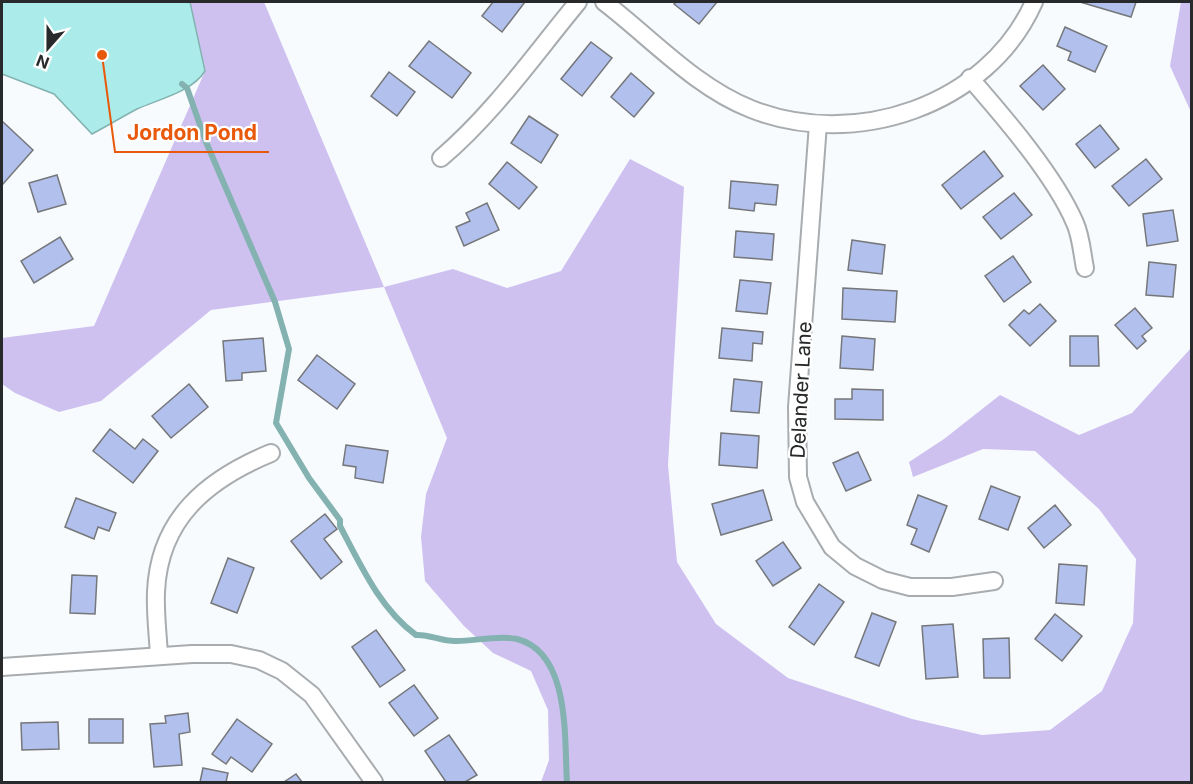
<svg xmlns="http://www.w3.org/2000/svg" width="1193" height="784" viewBox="0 0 1193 784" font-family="Inter,sans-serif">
<rect width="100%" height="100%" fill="#f7fbfe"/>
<!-- forest -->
<g fill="#cec1f0">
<path d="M190 2H264L384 287 453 269 507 288 561 271 630 159 684 187 668 465 677 562 716 624 788 678 912 719 982 735 1050 730 1102 691 1133 623 1136 559 1099 509 1035 451 983 449 913 477 909 462 944 439 1000 395 1079 435 1132 413 1191 348V782H541L549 760 548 710 531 671 493 653 464 626 425 581 421 537 426 494 447 438 384 287 211 310 101 401 59 412 15 393 2 384V338L94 326 205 71Z"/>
<path d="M1181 2H1191V112L1170 66Z"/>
</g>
<!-- water -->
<path fill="#abecea" stroke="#83b2b0" stroke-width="1.5" d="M2 2H190L205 71C192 92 159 99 137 109 122 117 107 126 92 134L54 94 2 74Z"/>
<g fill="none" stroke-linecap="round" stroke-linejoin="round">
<!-- stream -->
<path stroke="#83b2b0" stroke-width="6" d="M182 84 187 88 206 142 275 302 289 349 276 423 309 478 340 520V526C360 564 380 609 416 635 430 634 442 642 457 641 475 641 499 635 517 639 571 653 564 739 567 782"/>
</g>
<!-- building -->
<g fill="#b2c0ed" stroke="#75777a" stroke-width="1.5">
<path d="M493 2H525L502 32 482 16Z"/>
<path d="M676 2H717L699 24 674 4Z"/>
<path d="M1080 2H1136L1131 17Z"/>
<path d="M1065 27 1107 46 1095 72 1068 60 1071 52 1057 46Z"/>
<path d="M429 41 471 73 452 98 409 66Z"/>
<path d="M591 42 612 58 582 96 561 79Z"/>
<path d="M1043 65 1065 89 1043 110 1020 86Z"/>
<path d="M389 72 415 92 397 116 371 96Z"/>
<path d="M631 73 654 93 634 117 611 97Z"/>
<path d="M529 116 558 135 541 163 511 143Z"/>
<path d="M2 121 33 150 3 184 2 182Z"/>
<path d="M1100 125 1119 149 1095 168 1076 144Z"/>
<path d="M984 151 1003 176 961 209 942 185Z"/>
<path d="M1146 159 1162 179 1129 206 1112 186Z"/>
<path d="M507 162 537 187 519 209 489 184Z"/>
<path d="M57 175 66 204 38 212 29 183Z"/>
<path d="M731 181 778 185 776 205 755 203 754 211 729 208Z"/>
<path d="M1014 193 1032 215 1001 239 983 217Z"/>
<path d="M487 203 499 230 464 246 456 227 470 221 466 213Z"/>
<path d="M1173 210 1178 241 1147 246 1143 214Z"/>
<path d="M736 231 774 234 772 260 734 257Z"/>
<path d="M60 237 73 259 34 283 21 261Z"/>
<path d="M852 240 885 245 882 274 848 270Z"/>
<path d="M1013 256 1031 282 1004 302 985 276Z"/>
<path d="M1149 262 1176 265 1173 297 1146 295Z"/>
<path d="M740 280 771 283 767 314 736 311Z"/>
<path d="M843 288 897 291 895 322 842 319Z"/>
<path d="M1040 304 1056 321 1030 346 1009 325 1024 310 1029 314Z"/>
<path d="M1135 308 1152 328 1142 336 1146 341 1137 349 1115 325Z"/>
<path d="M722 328 763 332 762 344 753 343 752 361 719 358Z"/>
<path d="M842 336 875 339 873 370 840 368Z"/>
<path d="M1070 336H1098L1099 366H1070Z"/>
<path d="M263 338 266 371 242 373V380L226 381 223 341Z"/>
<path d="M317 355 355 384 337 409 298 380Z"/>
<path d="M734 379 762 382 759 413 731 411Z"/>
<path d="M189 384 208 407 171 438 152 416Z"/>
<path d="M852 389 883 390V420L835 419V399H852Z"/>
<path d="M110 429 135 449 143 439 158 451 133 483 93 451Z"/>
<path d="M721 433 759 436 757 468 719 465Z"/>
<path d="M346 445 388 451 383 483 355 478 356 467 343 465Z"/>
<path d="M858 452 871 480 846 491 833 463Z"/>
<path d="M991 486 1020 497 1008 530 979 519Z"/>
<path d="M763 490 772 520 721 535 712 504Z"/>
<path d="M918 495 947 506 929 552 911 544 917 529 907 525Z"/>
<path d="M76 498 116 513 109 531 98 527 94 539 65 527Z"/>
<path d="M1055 505 1071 525 1044 548 1028 528Z"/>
<path d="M325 514 337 529 324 539 342 562 321 579 291 541Z"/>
<path d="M783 542 801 568 773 586 756 561Z"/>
<path d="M228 558 254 568 237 613 211 603Z"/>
<path d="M1059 564 1087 566 1084 605 1056 603Z"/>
<path d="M72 575 97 576 95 614 70 613Z"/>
<path d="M819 584 844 602 814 645 789 627Z"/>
<path d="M872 613 896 622 879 666 855 657Z"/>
<path d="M1055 614 1082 636 1062 661 1035 639Z"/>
<path d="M953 624 958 677 926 679 922 626Z"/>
<path d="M376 630 405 670 380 687 352 647Z"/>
<path d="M1009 638 1010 678H984L983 639Z"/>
<path d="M414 685 438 718 414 736 389 703Z"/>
<path d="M188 713 190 732 179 734 182 765 154 767 150 724 166 723 165 716Z"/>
<rect x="89" y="719" width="34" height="24"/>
<path d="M237 719 272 744 252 772 231 757 226 764 212 754Z"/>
<path d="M58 722 59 749 22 750 21 723Z"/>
<path d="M449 735 477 775 465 782H446L425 751Z"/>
<path d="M203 768 228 773 226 782H200Z"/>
<path d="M296 774 302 782H284Z"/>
</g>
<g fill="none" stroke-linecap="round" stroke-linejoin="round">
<!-- minor casing -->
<g stroke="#a9acaf" stroke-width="20">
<g id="minor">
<path d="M604 2C650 37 695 87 751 109 854 150 988 106 1034 2"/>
<path d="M970 78C1004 117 1055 176 1075 223 1081 236 1082 253 1085 268"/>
<path d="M818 124 797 407 798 477 805 502 832 547 855 566 883 580 910 587H952L994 581"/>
<path d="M441 158C494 113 534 55 578 2"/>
<path d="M159 656C158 635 155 613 156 592 159 518 208 479 271 453"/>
<path d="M2 667 192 654H231L259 660 282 671 312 695 374 782"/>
</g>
</g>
<!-- minor -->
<use href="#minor" stroke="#fff" stroke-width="16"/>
</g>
<g text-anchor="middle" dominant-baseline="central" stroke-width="4.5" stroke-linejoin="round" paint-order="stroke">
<!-- street labels -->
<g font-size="20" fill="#27292a" stroke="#fff">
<text transform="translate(801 390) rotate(-87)">Delander Lane</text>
</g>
</g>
<!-- callouts -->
<path fill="none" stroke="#e8590c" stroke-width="2" d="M102 55L115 152H269"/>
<circle fill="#e8590c" stroke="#fff" stroke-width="2" cx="102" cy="55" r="6"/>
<g font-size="21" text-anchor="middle" font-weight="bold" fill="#e8590c" stroke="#fff" stroke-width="4.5" stroke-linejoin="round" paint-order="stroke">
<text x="192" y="140">Jordon Pond</text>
</g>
<!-- border -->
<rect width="1193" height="784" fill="none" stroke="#27292a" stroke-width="6"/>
<!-- north arrow -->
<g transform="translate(48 48) rotate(201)" stroke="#ffffff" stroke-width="4.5" paint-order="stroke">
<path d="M0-4.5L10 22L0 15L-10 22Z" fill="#27292a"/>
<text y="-9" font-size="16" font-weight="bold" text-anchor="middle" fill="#27292a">N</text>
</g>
</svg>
